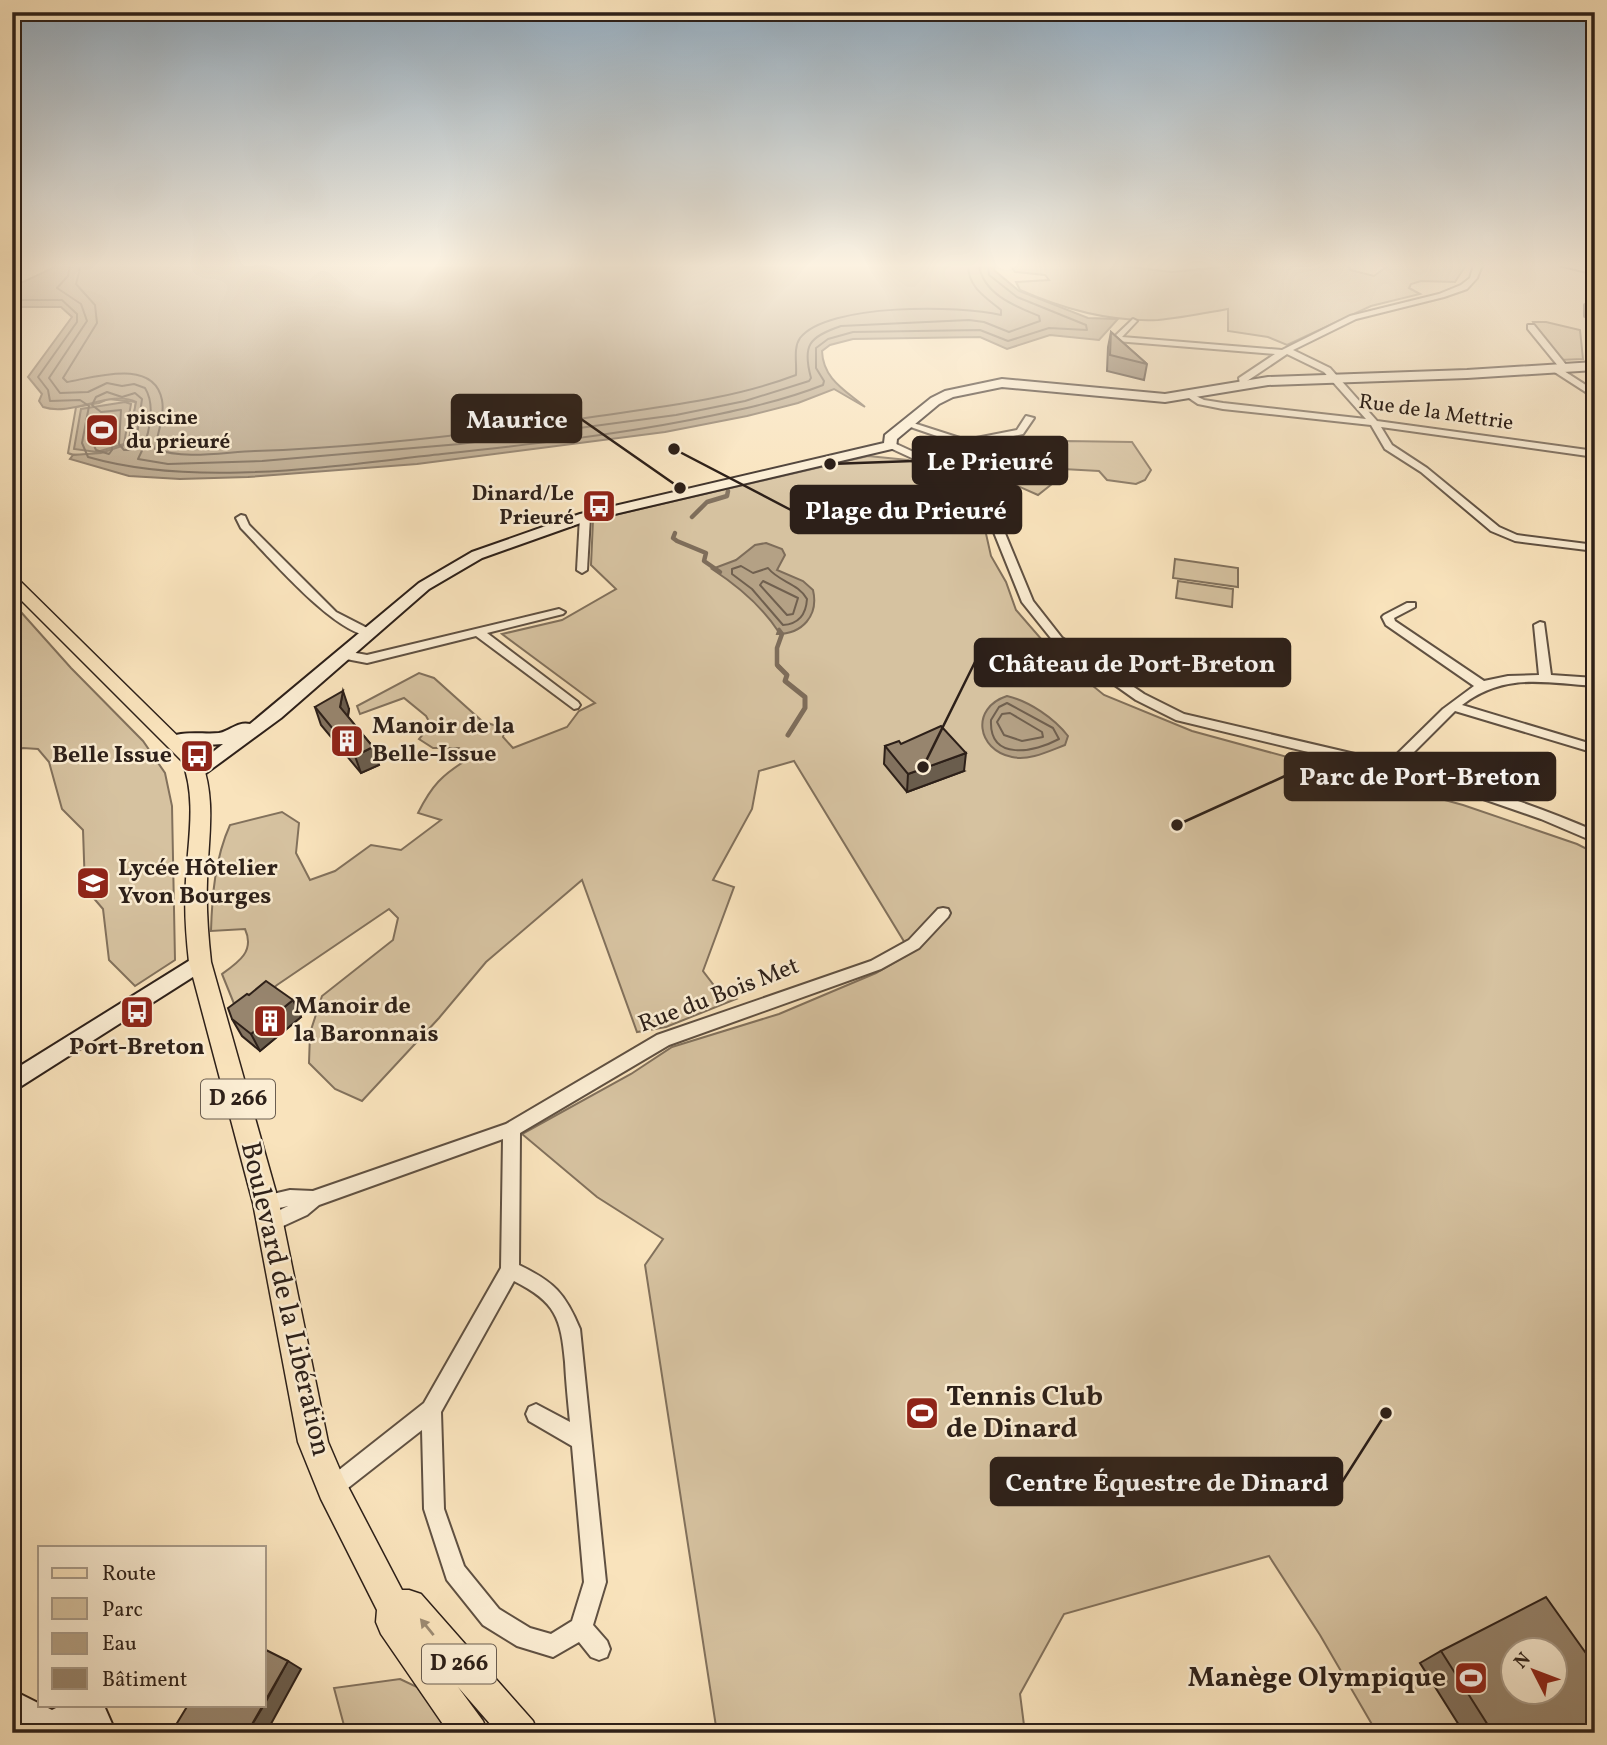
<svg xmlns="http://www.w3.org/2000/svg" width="1607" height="1745" viewBox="0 0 1607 1745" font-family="Vollkorn,serif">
<rect width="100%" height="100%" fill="#f9e3bc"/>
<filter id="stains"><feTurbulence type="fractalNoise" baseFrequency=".00286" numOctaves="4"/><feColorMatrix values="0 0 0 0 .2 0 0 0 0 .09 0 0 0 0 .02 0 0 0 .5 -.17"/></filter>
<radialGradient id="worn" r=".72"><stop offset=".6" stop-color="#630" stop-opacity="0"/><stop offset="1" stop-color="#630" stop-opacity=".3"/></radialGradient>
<!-- green -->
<g fill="#d6c2a0" stroke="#82715c" stroke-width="2" fill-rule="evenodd">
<path d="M1010 265H1113L1172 272 1243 265H1344L1350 267V270L1374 276 1389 265H1466L1455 282 1421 281 1411 284 1409 288 1420 294 1371 306 1287 345 1268 337 1228 331V309C1205 313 1181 318 1158 320 1110 322 1063 309 1020 290L1016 282 1049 280 1045 275 1015 272Z"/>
<path d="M1533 322H1546L1580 330 1583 359 1559 360 1541 338Z"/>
<path d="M108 399 136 402 130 442C119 450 79 459 68 453L76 407 99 403Z"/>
<path d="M1066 441 1132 442 1151 470 1145 480 1136 484 1107 480 1099 471 1063 469 1044 480 1052 484 1038 495 1011 483 998 487 1004 494 989 499 943 464 971 452 1006 444 1017 451 1047 453 1051 442Z"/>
<path d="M868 456 908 460 943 474 980 507 991 556 1006 582 1016 610 1055 655 1104 695 1192 731 1463 805 1577 844 1595 853V1733H1377L1320 1635 1269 1556 1064 1614 1020 1694 1025 1733H717L645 1265 663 1239 597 1197 522 1134 631 1074 672 1047 779 1014 876 973 911 953 794 761 759 771 752 809 713 880 734 887 703 971 719 992 736 999 666 1027 637 1032 582 880 486 962 439 1018 362 1101 335 1089 309 1063 310 1033 322 996 393 940 398 918 389 909 277 985 239 1016 222 974C239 962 255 951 245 929L211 931C212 896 215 858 230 825L282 812 299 823 296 853 310 880 335 871 371 845 401 850 441 820 418 813C432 785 442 775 468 759L459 748H433L419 739 431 725 426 716 404 698 360 714 357 706 419 673 434 678 482 721 505 729 503 737 513 748 567 727 579 711 595 703 502 634 562 620 616 589 591 565 593 520ZM1512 1650H1554V1692H1512Z"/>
<path d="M1175 559 1238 568V587L1173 578Z"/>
<path d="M1178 581 1233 589 1232 607 1176 598Z"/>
<path d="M12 602 71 668 143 741 165 773 172 806 175 960 135 986 109 960 103 909 85 888 83 830 62 809 49 762 38 749 23 748 12 752Z"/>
<path d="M400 1679 417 1687 451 1733H346L334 1688Z"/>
</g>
<!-- water -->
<g fill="#b4a185" stroke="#7e6d5a" stroke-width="2">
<path d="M59 265H995L994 270 1019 291 1088 318 1118 319 1099 340 1050 335 1007 349 980 337 853 339 830 345 822 351C823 379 845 390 865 407L834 389 798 403 747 416 665 432 417 464 248 477 180 479 129 476 70 459 73 455 101 453 128 444 136 402C110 389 73 417 43 407L39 401 42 394 28 377 72 317 61 307H14L12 287Z"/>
<path d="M125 402 131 404 124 444 97 452 74 449 81 409Z"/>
<path d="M766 543 782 549 785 555 777 570 803 581 813 590C819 616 802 634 777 634L778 631C761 605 738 586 712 569L736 560 755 545Z"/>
<path d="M1007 696C1029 701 1054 718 1068 736L1065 745C1049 751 1029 761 1012 757 977 750 970 708 1007 696Z"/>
</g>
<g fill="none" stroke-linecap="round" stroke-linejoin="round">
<!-- shore -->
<g stroke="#70604f" stroke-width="2">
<path d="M70 265 68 276 57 288 81 304 87 321 49 378 60 393 88 392 107 383 122 386 134 384 145 388C157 407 148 440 138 459L168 464 262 461 460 444 676 415 745 401 809 381 811 378C802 345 809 337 841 326L969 320 984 322 1009 332 1040 321 1039 316C1015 306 983 294 979 265"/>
<path d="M81 265 76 284 95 305 97 323 63 378 67 382C96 377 154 358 162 400 165 416 157 434 155 449 185 460 224 452 255 451 370 447 485 433 599 416 665 406 733 399 796 375 797 363 793 348 800 338 827 303 961 305 1001 315V310C985 297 968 287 968 265"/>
<path d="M12 300H62L77 314V322L38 377 48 390 50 401 80 400 89 406 82 443 88 457C196 488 331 466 442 454 525 445 608 436 690 420 735 411 780 402 823 385L824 381 816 368V348L828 339 853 332 980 330 1008 341 1049 328 1087 330 1086 325 1017 297 989 275 988 265"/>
<path d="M107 392 122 397 135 393 142 399 136 443 131 450H124L119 444 121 410 101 412 92 405 96 397Z"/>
<path d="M97 420 112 422V450L109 454 96 450 92 441Z"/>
<path d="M741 566 753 573 768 568C779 582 798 583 807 599 806 615 799 624 783 625L752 589 732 574V569Z"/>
<path d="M763 581 798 598 793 614 787 615 760 585Z"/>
<path d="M1007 703 1053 728 1059 739C1035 752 989 762 991 720L999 707Z"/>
<path d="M1010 713 1042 732 1043 737 1022 741 1004 735 997 722 1002 714Z"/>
</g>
<!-- stream-far1 -->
<g stroke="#7e6d5a" stroke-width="4.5">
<path d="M692 517 707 502 727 496 728 491"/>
<path d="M675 533 673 538 677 541 706 553 704 561 720 572"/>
<path d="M779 630 782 634 777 648V665L780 668"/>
</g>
<!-- stream -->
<path stroke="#7e6d5a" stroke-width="5" d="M778 666 787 675 785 681 805 697V708L788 735"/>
<!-- street casing -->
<g stroke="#605142" stroke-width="4">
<g id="street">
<path d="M1474 265H1482L1477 278 1467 289 1444 297 1356 319 1293 350 1330 368 1377 421 1595 451V457L1381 427 1392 445 1427 468 1499 527 1517 535 1595 545V551L1515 541 1491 531 1421 472 1385 449 1371 425 1223 409 1198 404 1186 396 1190 393 1204 400 1223 403 1366 419 1324 372 1287 354 1247 381 1248 385 1244 388 1240 385 1239 378 1275 354 1116 341 1112 339 1133 319 1137 321 1122 337 1282 350 1350 316 1439 294 1461 285 1470 278Z"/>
<path d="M1559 265H1574L1595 270V274Z"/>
<path d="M1585 305H1591L1595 317 1585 316Z"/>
<path d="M1528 325H1534L1567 366 1568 368 1564 371 1595 391V398L1553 371V367H1559L1528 329Z"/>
<path d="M1026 416 1034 418 1023 434 966 446 902 424 910 422 966 440 1017 430Z"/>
<path d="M888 443H894L957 472 992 502 1033 601 1062 638 1144 694 1184 714 1389 762 1443 709 1474 686 1386 625 1382 617 1384 615 1407 603H1415V607L1394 618 1395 621 1484 681 1508 676 1539 675 1534 625 1540 622 1544 623 1551 675 1595 678V686C1545 683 1505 672 1462 705L1595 745V753L1455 711 1401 765C1468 783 1532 804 1595 831V842L1541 819 1440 784 1176 720 1136 700 1054 642 1022 602 983 505 951 476 888 447Z"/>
<path d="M585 514 590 517 587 570 582 573 577 570 580 517Z"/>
<path d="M241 515 245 516 249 525 336 612 373 631V635C339 640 266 553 241 528L236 518Z"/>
<path d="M559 609 565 612 563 614 487 633 578 702 580 705 578 708 574 709 476 636 367 663 341 658 339 655 345 651 367 655Z"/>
<path d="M943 908 948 909 950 913 948 917 919 948 881 969 669 1045 520 1133 519 1265C554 1282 565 1293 580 1329L606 1582 593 1625 607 1641 610 1649 607 1657 599 1660 591 1657 579 1642 553 1657 517 1646 483 1625 447 1580 424 1509 422 1430 339 1495 332 1498 325 1495 322 1488 325 1481 424 1403 501 1268 503 1139 319 1205 307 1215 270 1232 264 1230 261 1224 264 1218 288 1206 266 1211 260 1209 257 1203 260 1197 290 1190 313 1191 506 1124 657 1035 871 961 909 940 938 909ZM514 1281C556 1302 561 1318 565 1362 566 1382 568 1402 570 1422L536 1404 529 1407 526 1414 529 1421 572 1446 584 1582 572 1621 551 1634 530 1628 499 1609 464 1566 444 1509 441 1412Z"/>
</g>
</g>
<!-- secondary casing -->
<g stroke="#2d2019" stroke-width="4">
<g id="secondary">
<path d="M1595 362V370L1467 378 1268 385 1165 402 1002 387 953 397 939 404 897 439 896 448 589 520 482 558 429 589 281 718 202 776H190L187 772 223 744 174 747 165 741C175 729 204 735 219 733 230 731 238 721 250 724L419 583 472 552 580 514 884 443 885 435 931 398 945 391 1002 379 1165 394 1268 377 1467 370Z"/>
<path d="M200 954 207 956 210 962 207 968 12 1092V1071Z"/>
<path d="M12 1690 52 1710C66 1702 90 1701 105 1708L116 1733H29L12 1723Z"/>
</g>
</g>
<!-- primary casing -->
<g stroke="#2d2019" stroke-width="3">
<path id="primary" d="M12 577 18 579 200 758C217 797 208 839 207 881 206 908 208 935 211 962L279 1203 328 1442 343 1477 402 1590H409L421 1594 533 1721 538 1733H498L458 1687 483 1721 488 1733H449L381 1634 376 1622 377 1610 321 1499 298 1442 253 1203 189 962C186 935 184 908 186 880 188 841 197 798 182 761L12 591Z"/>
</g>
<!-- street -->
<use href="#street" fill="#fbedd3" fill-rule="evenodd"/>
<!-- secondary -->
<use href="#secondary" fill="#fbedd3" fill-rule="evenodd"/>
<!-- primary -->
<use href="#primary" fill="#f9e3bc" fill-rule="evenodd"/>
</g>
<!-- wall -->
<g fill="#82725f" stroke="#2d2019" stroke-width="2">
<path d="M1111 332 1147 364 1144 380 1107 371 1108 347Z"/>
<path d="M315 707 349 709 348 717 373 747 379 765 361 773 321 725Z"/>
<path d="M901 744 964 771 907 792 884 764 885 746Z"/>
<path d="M249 995 293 1000 301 1017 260 1051 242 1036 232 1019Z"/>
<path d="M1441 1651 1595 1733H1464L1420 1663Z"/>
</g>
<!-- shaded-wall -->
<g fill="#6a5d4d" stroke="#2d2019" stroke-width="2">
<path d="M343 691 349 709 346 725 340 707Z"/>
<path d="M373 747 379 765 361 773 355 756Z"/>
<path d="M966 753 964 771 907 792 908 774Z"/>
<path d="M293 1000 301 1017 260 1051 251 1034Z"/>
<path d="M288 1661 301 1669 266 1733H247L264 1705Z"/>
</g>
<!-- building -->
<g fill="#97856e" stroke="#2d2019" stroke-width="2" fill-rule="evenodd">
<path d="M1111 332 1147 364 1110 355Z"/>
<path d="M343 691 340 707 373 747 355 756 315 707Z"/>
<path d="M941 726 966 753 908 774 885 746 899 741 901 744Z"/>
<path d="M266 981 293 1000 251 1034 232 1019 228 1008 247 994 249 995Z"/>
<path d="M1546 1597 1595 1666V1733H1493L1441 1651ZM1513 1650H1555V1692H1513Z"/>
<path d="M264 1649 288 1661 264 1703Z"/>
<path d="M188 1705H263L247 1733H171Z"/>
</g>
<!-- one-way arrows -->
<defs><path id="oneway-solid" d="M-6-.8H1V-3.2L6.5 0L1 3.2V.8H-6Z" transform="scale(1.75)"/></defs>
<use fill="#9d8b73" href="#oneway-solid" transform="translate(427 1627) rotate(-129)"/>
<!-- sky -->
<linearGradient id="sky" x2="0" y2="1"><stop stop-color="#93acc0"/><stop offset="0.52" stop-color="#fcf2e1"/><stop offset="1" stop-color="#fcf2e1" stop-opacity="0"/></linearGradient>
<rect width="1607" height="510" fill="url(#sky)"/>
<!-- icons -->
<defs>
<g id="stadium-square" transform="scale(1.75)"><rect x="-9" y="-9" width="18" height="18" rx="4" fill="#8f2418" stroke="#fbedd3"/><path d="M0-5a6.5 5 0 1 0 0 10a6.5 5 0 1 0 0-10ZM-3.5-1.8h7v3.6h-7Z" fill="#fff"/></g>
<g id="bus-square" transform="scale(1.75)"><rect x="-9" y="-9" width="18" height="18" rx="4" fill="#8f2418" stroke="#fbedd3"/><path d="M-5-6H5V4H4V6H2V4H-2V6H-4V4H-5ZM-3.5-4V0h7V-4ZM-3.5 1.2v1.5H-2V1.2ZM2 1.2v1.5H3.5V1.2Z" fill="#fff"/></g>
<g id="building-square" transform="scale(1.75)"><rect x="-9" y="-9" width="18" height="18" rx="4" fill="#8f2418" stroke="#fbedd3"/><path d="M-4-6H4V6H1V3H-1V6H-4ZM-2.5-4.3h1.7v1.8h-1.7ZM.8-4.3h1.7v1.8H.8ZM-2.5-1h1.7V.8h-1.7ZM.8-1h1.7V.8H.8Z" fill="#fff"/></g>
<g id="school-square" transform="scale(1.75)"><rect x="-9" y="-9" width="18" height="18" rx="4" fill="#8f2418" stroke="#fbedd3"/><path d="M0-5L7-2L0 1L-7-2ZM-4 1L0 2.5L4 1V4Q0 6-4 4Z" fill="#fff"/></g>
</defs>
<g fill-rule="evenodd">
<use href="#stadium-square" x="102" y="430"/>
<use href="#bus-square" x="599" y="506"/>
<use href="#building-square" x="347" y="741"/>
<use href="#bus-square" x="197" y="756"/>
<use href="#school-square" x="93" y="883"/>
<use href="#bus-square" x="137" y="1012"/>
<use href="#building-square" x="270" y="1021"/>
<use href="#stadium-square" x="922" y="1413"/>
<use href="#stadium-square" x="1471" y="1678"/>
</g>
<g text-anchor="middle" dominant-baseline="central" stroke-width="5" stroke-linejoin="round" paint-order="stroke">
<!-- far-street labels -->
<g font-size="21" fill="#2d2019" stroke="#fbedd3">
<text transform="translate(1436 413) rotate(8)">Rue de la Mettrie</text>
</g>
<!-- far-poi labels -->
<g font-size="21" font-weight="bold" fill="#2d2019" stroke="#fbedd3" text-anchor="start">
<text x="126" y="418">piscine<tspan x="126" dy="24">du prieuré</tspan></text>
<text x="574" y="494" text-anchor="end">Dinard/Le<tspan x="574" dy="24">Prieuré</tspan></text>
</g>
<!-- shield labels -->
<g fill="#fbedd3" stroke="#6b5e51" stroke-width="2">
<rect x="201" y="1079.5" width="74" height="39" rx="5"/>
<rect x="422" y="1644.5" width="74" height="39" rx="5"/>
</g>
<g font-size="23" font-weight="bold" fill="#2d2019">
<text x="238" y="1099">D 266</text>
<text x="459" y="1664">D 266</text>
</g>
<!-- poi labels -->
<g font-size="24" font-weight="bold" fill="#2d2019" stroke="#fbedd3" text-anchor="start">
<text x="372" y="727">Manoir de la<tspan x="372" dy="28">Belle-Issue</tspan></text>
<text x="172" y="756" text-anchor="end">Belle Issue</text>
<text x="118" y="869">Lycée Hôtelier<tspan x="118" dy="28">Yvon Bourges</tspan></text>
<text x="294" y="1007">Manoir de<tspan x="294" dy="28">la Baronnais</tspan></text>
<text x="137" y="1048" text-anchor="middle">Port-Breton</text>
</g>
<!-- street labels -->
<g font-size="24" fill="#2d2019" stroke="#fbedd3">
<text transform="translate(719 996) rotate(-21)">Rue du Bois Met</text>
</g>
<!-- near-street labels -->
<g font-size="28" fill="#2d2019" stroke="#fbedd3">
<text transform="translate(285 1299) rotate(77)">Boulevard de la Libération</text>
</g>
<!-- near-poi labels -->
<g font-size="28" font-weight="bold" fill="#2d2019" stroke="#fbedd3" text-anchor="start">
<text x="946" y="1397">Tennis Club<tspan x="946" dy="32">de Dinard</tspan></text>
<text x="1446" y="1678" text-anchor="end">Manège Olympique</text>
</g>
</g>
<!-- callouts -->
<path fill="none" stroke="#2d2019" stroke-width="2.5" d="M680 488L581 419M830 464L913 461M674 449L791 510M923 767L975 662M1177 825L1285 776M1386 1413L1342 1482"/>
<g fill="#2d2019" stroke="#fbedd3" stroke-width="2.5">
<circle cx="680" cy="488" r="7"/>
<circle cx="830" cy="464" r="7"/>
<circle cx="674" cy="449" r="7"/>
<circle cx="923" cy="767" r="7"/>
<circle cx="1177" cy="825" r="7"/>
<circle cx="1386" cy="1413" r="7"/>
</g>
<g fill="#2d2019" stroke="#2d2019" stroke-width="2.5">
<rect x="452" y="395" width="129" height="47" rx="7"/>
<rect x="913" y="437" width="154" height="47" rx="7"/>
<rect x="791" y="486" width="230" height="47" rx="7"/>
<rect x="975" y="639" width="315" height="47" rx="7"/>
<rect x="1285" y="753" width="270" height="47" rx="7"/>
<rect x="991" y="1458" width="351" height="47" rx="7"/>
</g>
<g font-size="26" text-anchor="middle" font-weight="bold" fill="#fff">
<text x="517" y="428">Maurice</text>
<text x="990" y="470">Le Prieuré</text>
<text x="906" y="519">Plage du Prieuré</text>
<text x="1132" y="672">Château de Port-Breton</text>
<text x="1420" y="785">Parc de Port-Breton</text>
<text x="1167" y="1491">Centre Équestre de Dinard</text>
</g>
<!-- margin -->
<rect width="1607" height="1745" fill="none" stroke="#f9e3bc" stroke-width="42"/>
<rect x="14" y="14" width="1579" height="1717" fill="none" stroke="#2d2019" stroke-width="3.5"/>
<rect x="21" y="21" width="1565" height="1703" fill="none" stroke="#2d2019" stroke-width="2"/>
<!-- legend -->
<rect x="38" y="1546" width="228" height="161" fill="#fbedd3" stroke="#a99b89" stroke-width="2"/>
<rect x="52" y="1568" width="35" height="10" fill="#f9e3bc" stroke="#a99b89" stroke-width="2"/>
<text x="102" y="1580" font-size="21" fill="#2d2019">Route</text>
<rect x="52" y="1598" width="35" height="21" fill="#d6c2a0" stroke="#a99b89" stroke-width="2"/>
<text x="102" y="1616" font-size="21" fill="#2d2019">Parc</text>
<rect x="52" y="1633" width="35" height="21" fill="#b4a185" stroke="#a99b89" stroke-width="2"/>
<text x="102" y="1650" font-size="21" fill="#2d2019">Eau</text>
<rect x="52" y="1668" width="35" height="21" fill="#97856e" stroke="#a99b89" stroke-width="2"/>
<text x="102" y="1686" font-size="21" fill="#2d2019">Bâtiment</text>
<!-- north arrow -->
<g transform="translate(1534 1671) rotate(312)"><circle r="33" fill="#fbedd3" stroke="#a99b89" stroke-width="2"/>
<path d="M0-5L12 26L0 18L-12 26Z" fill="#8f2418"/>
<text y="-10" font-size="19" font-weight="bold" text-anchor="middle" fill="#2d2019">N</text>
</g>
<rect width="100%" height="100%" filter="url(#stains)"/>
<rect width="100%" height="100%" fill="url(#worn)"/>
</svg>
